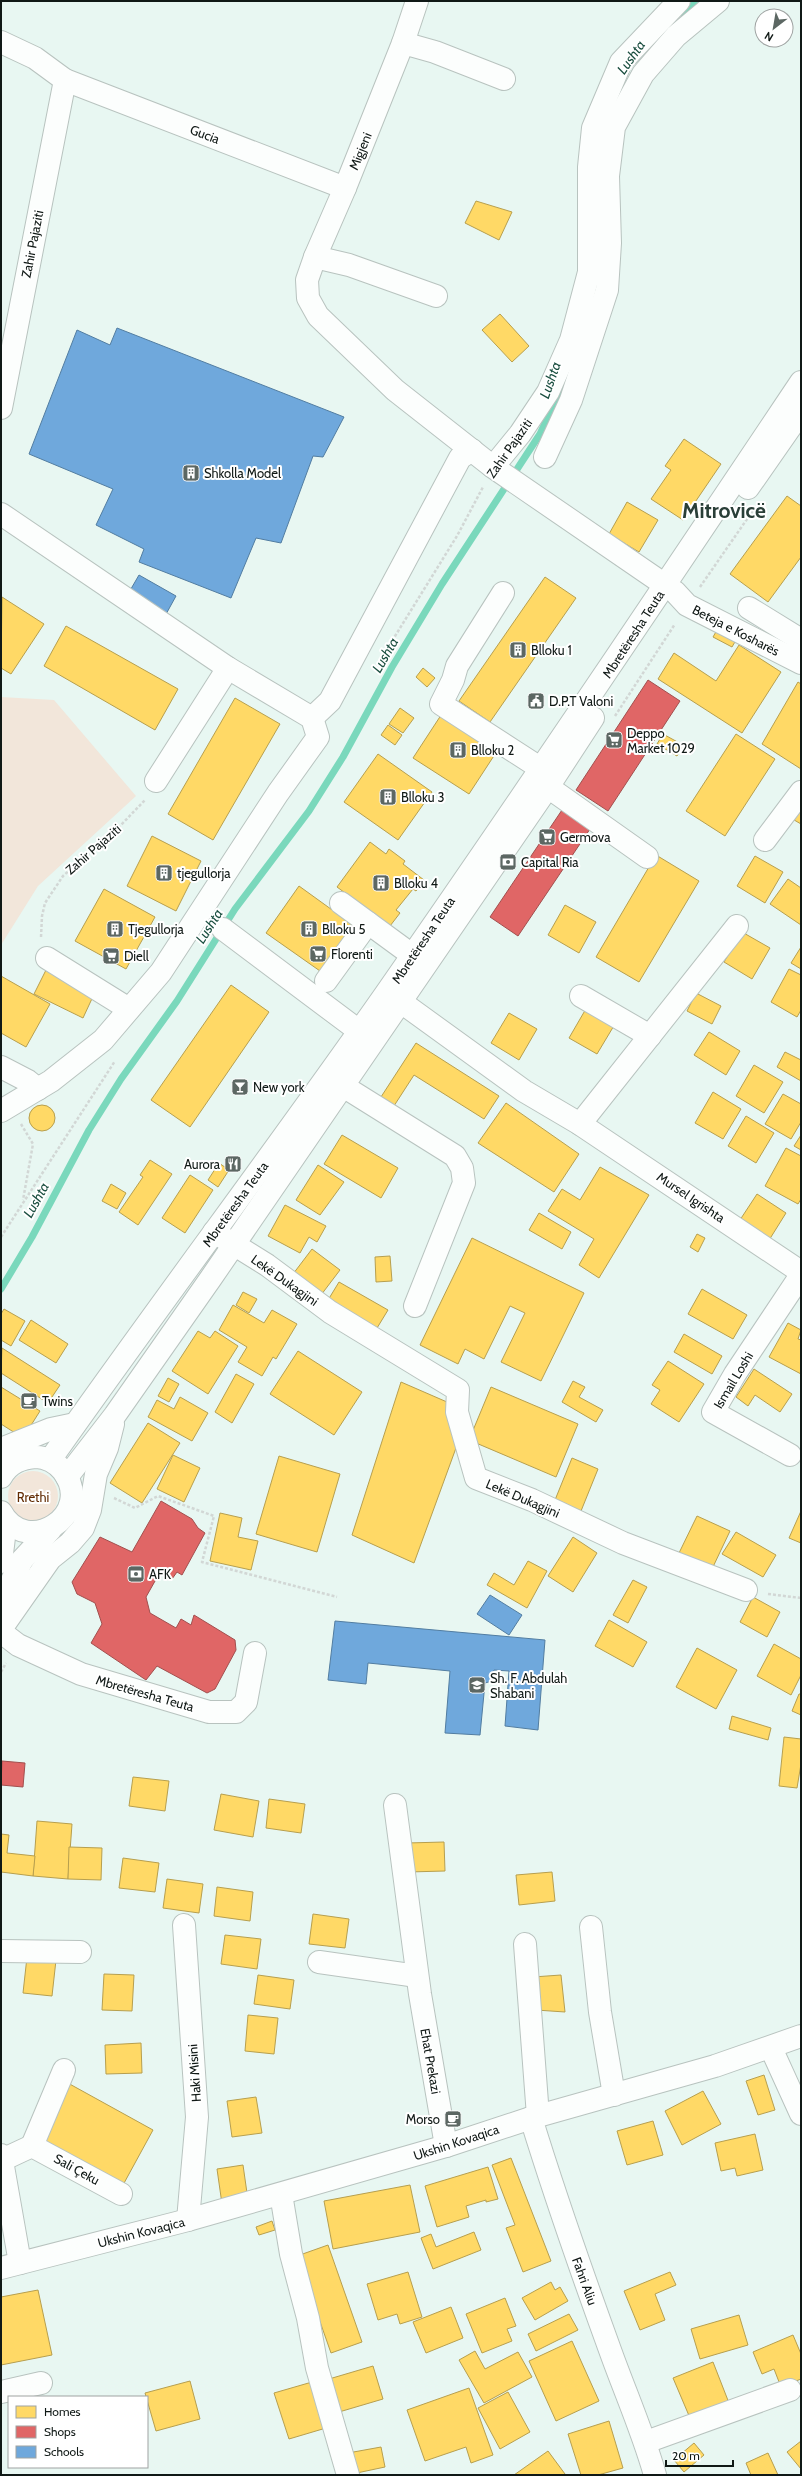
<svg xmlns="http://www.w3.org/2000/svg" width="802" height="2476" viewBox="0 0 802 2476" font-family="Cabin,sans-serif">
<rect width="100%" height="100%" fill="#e8f7f2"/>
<!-- green -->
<g fill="#f2e6da">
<path d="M1 697 54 700 136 796 38 886 1 945Z"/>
<circle cx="33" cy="1496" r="25"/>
</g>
<!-- homes -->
<g fill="#ffd966" stroke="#b79f4e">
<path d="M476 201 512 212 499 240 465 223Z"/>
<path d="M500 314 529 346 512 362 482 330Z"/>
<path d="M684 439 721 464 683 520 651 499 671 470 665 466Z"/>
<path d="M787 496 801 506V557L768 602 730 574Z"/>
<path d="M627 502 658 520 639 552 609 534Z"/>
<path d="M545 577 576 598 490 722 459 701Z"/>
<path d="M2 597 44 624 11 674 1 668Z"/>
<path d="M66 626 178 689 155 730 44 666Z"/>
<path d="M717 630 736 640 732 647 713 637Z"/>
<path d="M739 645 781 672 742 733 658 679 674 653 716 681Z"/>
<path d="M423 668 435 678 427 687 416 677Z"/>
<path d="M798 682 801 684V769L762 744Z"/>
<path d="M235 698 280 724 213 840 168 814Z"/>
<path d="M400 708 414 718 403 733 389 724Z"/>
<path d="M445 709 501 745 469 794 413 758Z"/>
<path d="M388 725 402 735 395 745 381 735Z"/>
<path d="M663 734 683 745 677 756 657 744Z"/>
<path d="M736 734 775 759 725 836 686 811Z"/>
<path d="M378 754 432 792 398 840 344 802Z"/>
<path d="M801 796V824L789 817Z"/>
<path d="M152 836 201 861 176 911 127 886Z"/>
<path d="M370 842 386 854 389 849 405 861 403 864 424 880 416 891 413 889 396 910 400 913 390 926 337 887Z"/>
<path d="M656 855 699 881 639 982 596 957Z"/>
<path d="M755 856 783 872 765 903 737 886Z"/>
<path d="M788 879 801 888V925L770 904Z"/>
<path d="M299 886 353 925 320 971 266 933Z"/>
<path d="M104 889 155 917 126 969 75 941Z"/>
<path d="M565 905 596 922 579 953 548 935Z"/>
<path d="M742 932 770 948 752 979 724 962Z"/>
<path d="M801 947V969L791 963Z"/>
<path d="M48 966 96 990 83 1018 34 994Z"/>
<path d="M789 969 801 975V1010L797 1017 771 1002Z"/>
<path d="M1 976 50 1004 26 1047 1 1033Z"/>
<path d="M231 985 269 1012 190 1127 151 1100Z"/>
<path d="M696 993 721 1006 712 1024 687 1011Z"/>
<path d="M587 1007 615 1024 597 1054 569 1038Z"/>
<path d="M509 1013 537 1029 519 1060 491 1043Z"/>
<path d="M709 1032 740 1051 726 1075 694 1055Z"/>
<path d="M416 1043 499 1096 484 1119 414 1075 392 1109 379 1100Z"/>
<path d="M785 1052 801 1060V1081L777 1067Z"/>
<path d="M754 1065 783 1082 764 1113 736 1096Z"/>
<path d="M713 1092 741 1109 723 1139 695 1123Z"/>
<path d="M783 1094 801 1104V1122L791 1139 765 1124Z"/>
<path d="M506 1103 579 1154 554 1192 478 1143Z"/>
<circle cx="42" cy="1118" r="13"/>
<path d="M746 1116 774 1133 756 1163 728 1146Z"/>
<path d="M342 1135 398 1168 381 1198 324 1164Z"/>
<path d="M801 1135V1150L794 1146Z"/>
<path d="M786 1148 801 1156V1199L798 1204 765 1186Z"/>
<path d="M150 1160 172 1174 138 1225 119 1212 143 1177 140 1175Z"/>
<path d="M219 1163 229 1170 218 1187 208 1180Z"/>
<path d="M318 1165 344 1182 320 1215 296 1200Z"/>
<path d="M600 1167 649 1195 599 1278 579 1265 594 1239 548 1211 562 1189 580 1200Z"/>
<path d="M190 1175 213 1190 185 1233 162 1218Z"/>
<path d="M111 1184 126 1193 117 1209 102 1201Z"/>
<path d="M757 1194 786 1213 766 1245 736 1226Z"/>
<path d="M285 1205 326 1226 317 1242 309 1237 300 1253 268 1236Z"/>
<path d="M539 1213 571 1232 562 1249 529 1230Z"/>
<path d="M697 1234 705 1238 698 1252 690 1247Z"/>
<path d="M472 1238 584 1293 541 1381 501 1362 525 1313 510 1306 484 1359 465 1349 458 1364 420 1345Z"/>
<path d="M312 1249 340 1270 318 1299 290 1278Z"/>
<path d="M390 1256 392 1281 376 1282 375 1257Z"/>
<path d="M339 1282 388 1310 374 1333 325 1305Z"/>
<path d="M702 1289 747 1315 733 1339 688 1314Z"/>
<path d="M243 1292 257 1299 249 1313 236 1305Z"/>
<path d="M233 1305 264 1323 272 1310 297 1324 276 1359 273 1357 262 1376 238 1362 247 1347 219 1330Z"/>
<path d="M4 1309 25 1321 11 1346 1 1340V1314Z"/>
<path d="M31 1320 68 1344 56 1363 19 1340Z"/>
<path d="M788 1323 801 1330 798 1339 801 1340V1374L769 1357Z"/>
<path d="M198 1331 210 1338 215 1331 238 1346 208 1394 172 1371Z"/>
<path d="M684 1334 722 1356 712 1374 674 1352Z"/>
<path d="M2 1348 60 1385 48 1403 1 1373Z"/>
<path d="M298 1351 362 1392 334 1435 270 1394Z"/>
<path d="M668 1361 704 1384 679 1422 651 1404 660 1390 652 1385Z"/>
<path d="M754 1369 792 1394 780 1412 755 1395 748 1406 736 1397Z"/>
<path d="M236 1374 254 1384 232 1423 215 1412Z"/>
<path d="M168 1378 179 1384 169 1402 158 1396Z"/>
<path d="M573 1381 585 1387 579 1397 603 1410 596 1422 562 1402Z"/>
<path d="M401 1382 447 1402 460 1437 414 1563 352 1535Z"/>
<path d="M1 1387 40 1411 23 1438 1 1424Z"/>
<path d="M491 1387 578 1424 556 1477 469 1440Z"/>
<path d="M180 1397 208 1413 192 1441 148 1417 157 1400 174 1409Z"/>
<path d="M148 1423 180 1443 142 1503 110 1483Z"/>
<path d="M173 1455 200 1468 184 1502 157 1489Z"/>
<path d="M279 1456 340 1474 317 1552 256 1534Z"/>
<path d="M572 1458 598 1469 581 1511 555 1500Z"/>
<path d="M801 1511V1543L789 1538Z"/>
<path d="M220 1513 242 1518 238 1537 258 1541 251 1570 210 1561Z"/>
<path d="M697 1516 730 1531 712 1569 679 1553Z"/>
<path d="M736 1532 776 1555 763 1577 722 1554Z"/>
<path d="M573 1537 597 1553 573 1592 548 1576Z"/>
<path d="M528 1561 547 1571 527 1608 487 1585 494 1573 514 1585Z"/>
<path d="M633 1580 647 1587 628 1623 613 1615Z"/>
<path d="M753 1597 780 1612 767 1637 740 1622Z"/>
<path d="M609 1620 647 1642 633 1667 595 1646Z"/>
<path d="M774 1644 801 1659V1675L791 1695 757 1676Z"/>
<path d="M697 1648 737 1670 716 1709 676 1687Z"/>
<path d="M799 1694H801V1715L792 1711Z"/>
<path d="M732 1716 771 1728 768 1740 729 1729Z"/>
<path d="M784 1737 801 1739V1764L797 1788 779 1786Z"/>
<path d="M133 1777 169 1781 165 1811 129 1806Z"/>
<path d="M221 1794 259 1801 253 1837 214 1830Z"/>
<path d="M269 1799 305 1804 301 1833 266 1828Z"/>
<path d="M37 1821 72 1824 68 1879 33 1876Z"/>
<path d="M1 1834 9 1835 7 1853 35 1856 33 1876 1 1872Z"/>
<path d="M444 1842 445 1871 408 1872 407 1843Z"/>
<path d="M69 1847 102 1848 101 1880 68 1879Z"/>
<path d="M123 1858 159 1863 155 1892 119 1888Z"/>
<path d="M552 1872 555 1901 519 1905 516 1875Z"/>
<path d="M167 1879 203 1884 199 1913 163 1908Z"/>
<path d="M217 1887 253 1892 250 1921 214 1916Z"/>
<path d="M313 1914 349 1919 345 1948 309 1944Z"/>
<path d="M225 1935 261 1939 257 1969 221 1964Z"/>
<path d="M27 1957 56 1960 52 1996 23 1993Z"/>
<path d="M104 1974 134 1975 132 2011 102 2010Z"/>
<path d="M258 1975 294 1980 290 2009 254 2004Z"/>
<path d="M561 1975 565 2012 536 2010 533 1977Z"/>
<path d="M248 2015 278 2018 274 2054 245 2051Z"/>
<path d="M141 2043 142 2073 106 2074 105 2045Z"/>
<path d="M764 2075 775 2110 758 2115 746 2081Z"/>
<path d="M66 2082 153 2130 123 2185 36 2137Z"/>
<path d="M703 2091 721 2124 682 2145 665 2111Z"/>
<path d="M256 2097 262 2133 232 2137 227 2101Z"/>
<path d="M653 2121 663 2155 627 2165 617 2131Z"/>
<path d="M755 2134 763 2170 737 2176 735 2168 721 2171 715 2143Z"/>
<path d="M511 2158 551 2261 523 2272 506 2228 515 2225 492 2165Z"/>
<path d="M243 2165 248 2200 222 2204 217 2169Z"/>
<path d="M488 2167 498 2199 486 2202V2200L466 2206 469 2217 437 2227 425 2186Z"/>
<path d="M410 2185 420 2232 333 2249 324 2201Z"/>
<path d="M272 2221 275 2230 259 2235 256 2227Z"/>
<path d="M474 2232 481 2250 433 2269 421 2238 431 2234 436 2247Z"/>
<path d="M328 2245 362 2342 331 2353 297 2256Z"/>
<path d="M408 2272 422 2317 400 2324 397 2314 378 2320 367 2284Z"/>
<path d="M670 2272 676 2285 655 2294 665 2320 640 2330 624 2291Z"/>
<path d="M551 2282 555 2290 560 2287 568 2301 535 2320 522 2298Z"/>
<path d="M38 2290 52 2355 1 2365V2297Z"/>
<path d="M505 2298 516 2326 507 2329 512 2341 482 2353 466 2314Z"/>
<path d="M451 2307 463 2338 426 2353 413 2322Z"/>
<path d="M569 2314 578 2330 536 2351 528 2334Z"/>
<path d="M739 2315 748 2345 700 2359 691 2329Z"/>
<path d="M793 2335 801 2354V2379L781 2387 774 2369 762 2374 753 2352Z"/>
<path d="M572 2341 599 2401 556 2421 529 2361Z"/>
<path d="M475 2351 485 2369 518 2352 532 2377 484 2403 459 2360Z"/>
<path d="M713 2362 729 2403 690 2418 673 2378Z"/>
<path d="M373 2366 383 2399 339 2412 329 2379Z"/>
<path d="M190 2381 200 2419 156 2431 145 2393Z"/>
<path d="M312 2382 326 2428 289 2439 274 2393Z"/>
<path d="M469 2388 493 2455 471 2463 466 2447 425 2461 407 2410Z"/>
<path d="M508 2392 530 2432 500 2449 478 2408Z"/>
<path d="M609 2421 623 2468 598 2475H581L568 2434Z"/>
<path d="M801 2441V2469L787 2452Z"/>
<path d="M694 2443 704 2455 684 2472 674 2460Z"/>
<path d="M381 2447 385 2467 352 2474 348 2453Z"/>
<path d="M548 2451 565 2474 563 2475H514Z"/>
<path d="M768 2453 778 2475H751L746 2463Z"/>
</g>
<!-- shops -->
<g fill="#e06666" stroke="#a24f4e">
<path d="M648 680 680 701 608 811 576 790Z"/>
<path d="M562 810 590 829 518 936 490 917Z"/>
<path d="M161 1501 192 1519 198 1528 205 1533 182 1575 177 1572 172 1579 159 1574 146 1597 150 1613 176 1628 181 1619 191 1625 194 1615 235 1640 236 1650 215 1689 207 1693 157 1666 146 1680 91 1643 102 1624 95 1603 77 1594 72 1582 100 1537 132 1552Z"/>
<path d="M2 1761 25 1763 23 1787 1 1785Z"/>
</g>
<!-- schools -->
<g fill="#6fa8dc" stroke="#527da1">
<path d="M117 328 344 417 323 457 313 456 281 543 256 538 231 598 139 562 144 549 96 525 113 489 29 454 77 330 110 345Z"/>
<path d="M139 575 176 596 165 616 128 594Z"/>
<path d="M490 1595 522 1615 509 1635 477 1614Z"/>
<path d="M335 1621 545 1640 538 1730 505 1726 509 1671 494 1670 492 1681 485 1683 480 1735 445 1733 450 1671 368 1663 366 1684 328 1680Z"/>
</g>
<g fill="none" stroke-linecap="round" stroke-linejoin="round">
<!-- stream -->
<g stroke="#7ad8bc" stroke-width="7">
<path d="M682 13 695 1"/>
<path d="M1 1289 32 1237 89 1130 121 1079 177 1001 235 909 309 811 343 757 392 667 442 584 540 434 562 387"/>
</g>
<!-- minor casing -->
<g stroke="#b8c3bf" stroke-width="24">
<g id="minor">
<path d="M417 1 403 43 345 188 315 257 307 280 308 298 318 316 395 390 493 467 665 585"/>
<path d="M1 42 35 58 65 80 345 188"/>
<path d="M403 43 435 52 504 79"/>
<path d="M315 257 349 265 436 296"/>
<path d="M1 408 65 80"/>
<path d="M545 457 571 400 607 290 610 243 608 176 614 127 643 74 676 36 718 1"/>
<path d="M493 467 520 434 548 392 571 340 589 272V167L593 128 621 62 679 1"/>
<path d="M1 514 228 668 312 718 318 737 278 793 161 972 103 1040 51 1081 1 1111"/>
<path d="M675 592 687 605 801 663"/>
<path d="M503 593 457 666 453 680 441 704 540 768"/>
<path d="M749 608 801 640"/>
<path d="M312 718 330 701 460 458 472 450"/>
<path d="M156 781 228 668"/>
<path d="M548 787 647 857"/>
<path d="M765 840 801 792"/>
<path d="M341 903 412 955"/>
<path d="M223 929 359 1031"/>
<path d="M47 958 129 1009"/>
<path d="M326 981 368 923"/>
<path d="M581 996 650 1036"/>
<path d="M401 1002 524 1091 580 1124 801 1272"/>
<path d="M1 1067 28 1081 38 1089"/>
<path d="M343 1086 455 1156 462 1168 464 1183 415 1306"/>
<path d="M580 1124 737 926"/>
<path d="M214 1232 267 1265 330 1312 458 1390 457 1412 476 1478 532 1500 623 1543 746 1590"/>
<path d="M1 1449 51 1429 75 1424"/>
<path d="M790 1455 713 1412 735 1374 801 1275"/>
<path d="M1 1632 18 1645 81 1674 209 1712H236L246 1702 255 1653"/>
<path d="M395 1805 420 1994 446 2146"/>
<path d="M184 1925 197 2117 188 2220"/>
<path d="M591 1927 600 2012 614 2095"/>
<path d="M525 1944 538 2116"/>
<path d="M1 1951 80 1952"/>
<path d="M319 1962 417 1976"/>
<path d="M771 2048 801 2114"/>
<path d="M531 2118C555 2196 582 2273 610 2350 625 2392 643 2432 655 2475"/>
<path d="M32 2146 64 2070"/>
<path d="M1 2155 20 2263"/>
<path d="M2 2160 32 2146 121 2194"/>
<path d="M281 2194 291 2254 308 2318 317 2368 348 2475"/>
<path d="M1 2268 188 2220 446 2146 531 2118 715 2066 801 2036"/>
<path d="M1 2392 41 2383"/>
<path d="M646 2442 790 2390"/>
</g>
</g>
<!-- major casing -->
<g stroke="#b8c3bf" stroke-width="24">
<g id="major">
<path d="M748 488 801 412"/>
<path d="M50 1460C161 1302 278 1148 389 989 529 788 665 585 801 382"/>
<path d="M1 1477C9 1463 21 1458 36 1457 46 1457 57 1463 63 1471 96 1514 27 1559 1 1512"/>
<path d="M67 1477 115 1415 211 1278 548 787 593 718"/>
<path d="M1 1562 5 1529 2 1514"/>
<path d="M1 1603 22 1560 51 1529"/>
<path d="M1 1629 50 1559 70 1543 83 1528 90 1510 96 1474 107 1448 113 1424"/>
</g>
</g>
<!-- path -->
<g stroke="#d2d7d5" stroke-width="2.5" stroke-dasharray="3 2" stroke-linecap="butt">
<path d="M700 587 754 509"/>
<path d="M379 662 457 536 483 487"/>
<path d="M615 716 675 624"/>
<path d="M41 937 42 916 45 903 63 876 119 827 145 800"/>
<path d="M21 1124 33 1144 23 1200"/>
<path d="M1 1237 115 1061"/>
<path d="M114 1498 135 1508 158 1496 214 1516 202 1562 337 1597"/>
<path d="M768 1594 801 1598"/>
<path d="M1 1672 6 1663"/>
</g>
<!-- minor -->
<use href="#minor" stroke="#fcfefd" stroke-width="22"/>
<!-- major -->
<use href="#major" stroke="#fcfefd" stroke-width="22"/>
</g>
<!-- icons -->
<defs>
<g id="building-square" transform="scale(0.9)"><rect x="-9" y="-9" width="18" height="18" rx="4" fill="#5c6763" stroke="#fff"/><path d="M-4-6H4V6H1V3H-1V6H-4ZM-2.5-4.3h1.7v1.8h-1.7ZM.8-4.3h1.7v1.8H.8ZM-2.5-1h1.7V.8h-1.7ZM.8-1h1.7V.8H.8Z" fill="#fff"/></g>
<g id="civic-square" transform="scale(0.9)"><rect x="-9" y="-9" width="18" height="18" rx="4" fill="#5c6763" stroke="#fff"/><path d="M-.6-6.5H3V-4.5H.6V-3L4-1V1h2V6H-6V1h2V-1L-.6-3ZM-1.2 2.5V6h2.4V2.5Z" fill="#fff"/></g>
<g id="supermarket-square" transform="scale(0.9)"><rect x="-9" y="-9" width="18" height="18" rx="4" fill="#5c6763" stroke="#fff"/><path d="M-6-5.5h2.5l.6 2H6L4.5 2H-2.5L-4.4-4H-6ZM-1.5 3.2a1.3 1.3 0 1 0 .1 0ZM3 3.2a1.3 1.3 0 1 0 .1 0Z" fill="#fff"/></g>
<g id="bank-square" transform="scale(0.9)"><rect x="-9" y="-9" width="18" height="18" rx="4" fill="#5c6763" stroke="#fff"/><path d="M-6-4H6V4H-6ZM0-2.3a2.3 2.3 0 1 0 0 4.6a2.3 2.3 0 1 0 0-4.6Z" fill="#fff"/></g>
<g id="bar-square" transform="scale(0.9)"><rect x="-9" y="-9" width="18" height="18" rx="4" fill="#5c6763" stroke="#fff"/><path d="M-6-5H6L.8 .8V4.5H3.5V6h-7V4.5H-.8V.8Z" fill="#fff"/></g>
<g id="restaurant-square" transform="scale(0.9)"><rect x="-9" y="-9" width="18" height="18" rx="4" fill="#5c6763" stroke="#fff"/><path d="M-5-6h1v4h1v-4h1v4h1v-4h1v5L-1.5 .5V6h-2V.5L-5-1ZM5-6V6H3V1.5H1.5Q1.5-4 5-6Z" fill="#fff"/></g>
<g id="cafe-square" transform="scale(0.9)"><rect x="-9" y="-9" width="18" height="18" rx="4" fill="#5c6763" stroke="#fff"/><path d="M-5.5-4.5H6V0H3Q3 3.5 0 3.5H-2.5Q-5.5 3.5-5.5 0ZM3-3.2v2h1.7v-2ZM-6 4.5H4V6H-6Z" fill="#fff"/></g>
<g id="school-square" transform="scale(0.9)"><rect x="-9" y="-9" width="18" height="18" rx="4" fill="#5c6763" stroke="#fff"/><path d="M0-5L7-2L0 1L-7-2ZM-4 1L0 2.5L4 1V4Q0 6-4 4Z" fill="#fff"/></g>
</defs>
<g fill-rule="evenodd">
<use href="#building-square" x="191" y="473"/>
<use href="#building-square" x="518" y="650"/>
<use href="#civic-square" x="536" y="701"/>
<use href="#supermarket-square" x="614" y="740"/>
<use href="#building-square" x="458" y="750"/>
<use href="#building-square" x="388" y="797"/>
<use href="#supermarket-square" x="547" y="837"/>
<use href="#bank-square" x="508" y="862"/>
<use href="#building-square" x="164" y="873"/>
<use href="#building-square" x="381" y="883"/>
<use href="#building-square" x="115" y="929"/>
<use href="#building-square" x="309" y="929"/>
<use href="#supermarket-square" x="318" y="954"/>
<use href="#supermarket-square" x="111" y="956"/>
<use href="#bar-square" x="240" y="1087"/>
<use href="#restaurant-square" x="233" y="1164"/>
<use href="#cafe-square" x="29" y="1401"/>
<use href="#bank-square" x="136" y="1574"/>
<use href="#school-square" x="477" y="1685"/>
<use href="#cafe-square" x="453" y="2119"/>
</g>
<g text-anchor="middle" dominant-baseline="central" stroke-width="4" stroke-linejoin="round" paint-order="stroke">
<!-- street labels -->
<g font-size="13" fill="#101916" stroke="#fff">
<text transform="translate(205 134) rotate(21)">Gucia</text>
<text transform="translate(360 151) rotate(-68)">Migjeni</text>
<text transform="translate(32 244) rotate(-79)">Zahir Pajaziti</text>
<text transform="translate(509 448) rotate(-55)">Zahir Pajaziti</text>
<text transform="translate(736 630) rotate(27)">Beteja e Kosharës</text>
<text transform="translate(633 634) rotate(-57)">Mbretëresha Teuta</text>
<text transform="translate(93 849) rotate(-41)">Zahir Pajaziti</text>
<text transform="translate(423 940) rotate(-56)">Mbretëresha Teuta</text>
<text transform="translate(691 1197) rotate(34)">Mursel Igrishta</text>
<text transform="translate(235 1204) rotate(-54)">Mbretëresha Teuta</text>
<text transform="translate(285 1280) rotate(35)">Lekë Dukagjini</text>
<text transform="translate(733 1380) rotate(-59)">Ismail Loshi</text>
<text transform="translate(523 1498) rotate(23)">Lekë Dukagjini</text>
<text transform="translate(145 1693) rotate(16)">Mbretëresha Teuta</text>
<text transform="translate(431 2061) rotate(80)">Ehat Prekazi</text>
<text transform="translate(194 2073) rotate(-94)">Haki Misini</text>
<text transform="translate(456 2142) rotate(-18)">Ukshin Kovaqica</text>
<text transform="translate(77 2169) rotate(29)">Sali Çeku</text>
<text transform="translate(141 2232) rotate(-14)">Ukshin Kovaqica</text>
<text transform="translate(585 2281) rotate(70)">Fahri Aliu</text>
</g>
<!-- poi labels -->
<g font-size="13" fill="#101916" stroke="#fff" text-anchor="start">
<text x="204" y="473">Shkolla Model</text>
<text x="531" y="650">Blloku 1</text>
<text x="549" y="701">D.P.T Valoni</text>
<text x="627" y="733">Deppo<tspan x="627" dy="15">Market 1029</tspan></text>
<text x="471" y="750">Blloku 2</text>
<text x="401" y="797">Blloku 3</text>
<text x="560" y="837">Germova</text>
<text x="521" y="862">Capital Ria</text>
<text x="177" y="873">tjegullorja</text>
<text x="394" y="883">Blloku 4</text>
<text x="128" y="929">Tjegullorja</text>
<text x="322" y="929">Blloku 5</text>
<text x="331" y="954">Florenti</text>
<text x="124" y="956">Diell</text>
<text x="253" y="1087">New york</text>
<text x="220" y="1164" text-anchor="end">Aurora</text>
<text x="42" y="1401">Twins</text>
<text x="149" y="1574">AFK</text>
<text x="490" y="1678">Sh. F. Abdulah<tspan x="490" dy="15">Shabani</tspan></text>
<text x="440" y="2119" text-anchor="end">Morso</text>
</g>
<!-- park labels -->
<g font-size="13" fill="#632c04" stroke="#fff">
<text x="33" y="1497">Rrethi</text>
</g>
<!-- water labels -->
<g font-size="14" font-style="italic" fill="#1b4f40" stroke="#fff">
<text transform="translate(631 57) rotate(-55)">Lushta</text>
<text transform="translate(550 380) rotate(-71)">Lushta</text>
<text transform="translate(385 655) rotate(-60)">Lushta</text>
<text transform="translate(209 926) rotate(-58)">Lushta</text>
<text transform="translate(36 1200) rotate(-61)">Lushta</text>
</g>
<!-- town labels -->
<g font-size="21" font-weight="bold" fill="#2a3f38" stroke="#fff">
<text x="724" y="510">Mitrovicë</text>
</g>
</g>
<!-- border -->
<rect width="802" height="2476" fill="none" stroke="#101916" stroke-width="4"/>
<!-- legend -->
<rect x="8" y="2396" width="140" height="72" fill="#ffffff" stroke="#9fa3a2"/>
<rect x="16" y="2406" width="20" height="12" fill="#ffd966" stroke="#9fa3a2"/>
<text x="44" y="2416" font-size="12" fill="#101916">Homes</text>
<rect x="16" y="2426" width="20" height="12" fill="#e06666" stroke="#9fa3a2"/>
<text x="44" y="2436" font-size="12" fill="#101916">Shops</text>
<rect x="16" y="2446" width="20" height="12" fill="#6fa8dc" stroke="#9fa3a2"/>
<text x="44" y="2456" font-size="12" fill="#101916">Schools</text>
<!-- north arrow -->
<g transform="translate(774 28) rotate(211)"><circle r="19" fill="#ffffff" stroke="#9fa3a2"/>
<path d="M0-3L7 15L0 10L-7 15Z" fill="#5c6763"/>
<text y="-6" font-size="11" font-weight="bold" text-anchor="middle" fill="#101916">N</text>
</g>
<!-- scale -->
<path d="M666 2460v6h67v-6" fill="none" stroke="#101916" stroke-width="2"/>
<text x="672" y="2460" font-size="12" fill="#101916" stroke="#ffffff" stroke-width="3" paint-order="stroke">20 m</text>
</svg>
